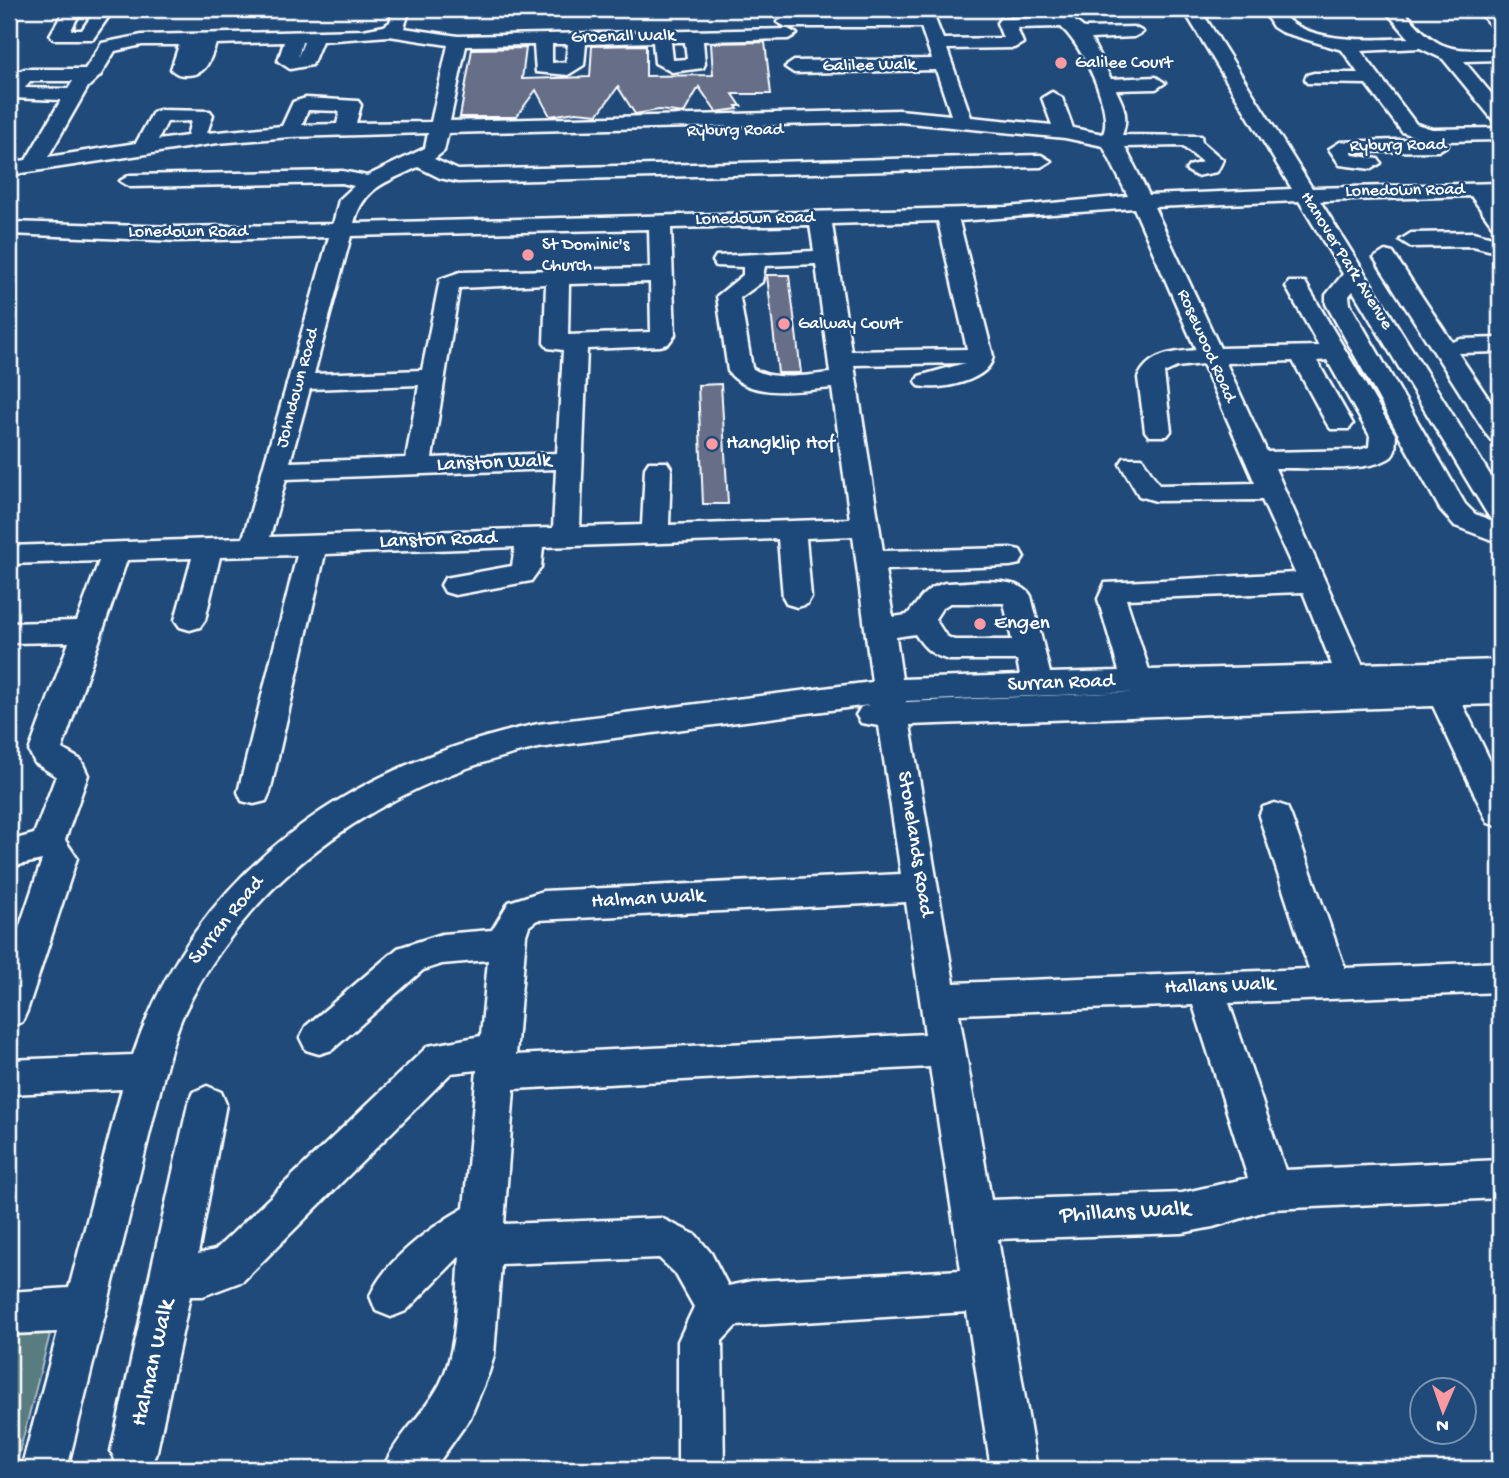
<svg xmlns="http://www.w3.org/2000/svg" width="1509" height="1478" viewBox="0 0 1509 1478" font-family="'Gochi Hand',sans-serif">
<rect width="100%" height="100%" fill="#1f4a7a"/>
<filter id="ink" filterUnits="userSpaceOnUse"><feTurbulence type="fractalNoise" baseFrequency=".0143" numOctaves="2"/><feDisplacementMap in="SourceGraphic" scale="14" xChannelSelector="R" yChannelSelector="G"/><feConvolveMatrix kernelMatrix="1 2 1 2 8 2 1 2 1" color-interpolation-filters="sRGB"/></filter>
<g filter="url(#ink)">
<!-- green -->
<path fill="#597b7f" stroke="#acbdbf" stroke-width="2" d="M50 1334 15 1469H9V1336Z"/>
<!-- building -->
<g fill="#666e88" stroke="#fff" stroke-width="2">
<path d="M765 42 771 94H733L741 106H736L738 109 716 112 699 87 684 113 659 110 635 114 618 87 598 114 576 112 550 116 536 90 516 117H460L472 49 526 48 522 79 590 77 592 46 646 45V76L713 75 711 43Z"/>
<path d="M767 275H789L801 373H778Z"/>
<path d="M721 384 728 504H703L698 385Z"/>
</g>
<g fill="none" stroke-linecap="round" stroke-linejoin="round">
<!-- minor casing -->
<g stroke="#fff" stroke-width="5">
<g id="minor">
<path d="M65 9H82L71 30H82L96 9H114L93 39H53L50 35Z"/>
<path d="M393 9H410L404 28 458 36 788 29 797 34 788 39 703 41 705 64 703 68 672 72 655 63 653 42 586 44 584 65 568 75 536 72 534 45 466 46 450 121 899 110 951 115 936 70 794 73 785 67 794 61 932 59 921 27H786L777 22 786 17 915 15 935 19 943 39 1003 38 997 23 1000 19 1048 17 1041 9H1059L1084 28 1134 27 1143 32 1134 37 1091 39 1111 79 1156 77 1165 83 1156 89 1116 90C1124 106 1129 117 1122 135L1201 136 1202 142 1223 160 1217 172 1196 176 1186 170 1189 166 1202 162 1182 146 1125 147 1149 195 1292 189 1183 9H1200L1312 188 1500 183V195H1492L1500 206V226L1492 225 1471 196 1320 201 1500 491V521L1490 518 1486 512 1353 291 1349 296 1350 304 1465 504 1475 514 1500 524V543L1455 526 1440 509 1326 304V295L1343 274 1299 201 1154 207 1220 348 1319 346 1286 287 1289 282H1305L1396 436C1395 443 1397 452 1391 457 1367 474 1303 467 1275 468L1362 664 1500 660V682L1371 685 1500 682V704L1463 705 1500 781V827L1488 823 1433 706 910 725 954 983 1309 969 1259 816 1263 807 1275 803 1287 807 1291 816 1345 968 1500 962V992L1229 1003 1285 1170 1500 1160V1198L1272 1209 1213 1227 1182 1233 998 1239 1037 1469H991L967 1312 736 1326 722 1341 724 1469H678V1341L694 1307 675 1273 659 1258 501 1264 494 1355 489 1372 470 1418 434 1469H383C395 1438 424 1414 440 1384 459 1347 456 1297 460 1256L406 1311 391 1317 376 1311 370 1296C385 1260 431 1227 464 1208L477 1070 451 1073 243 1281 203 1296H190L157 1451 150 1467H118L111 1451 188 1104 193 1092 207 1086 221 1092 226 1104 198 1254 215 1250 428 1046 481 1036 488 960 442 964 423 970 332 1050 319 1054 306 1050 300 1038 306 1026 398 948 442 934 492 930 509 902 543 891 901 874 879 726 861 723 856 715 861 707 869 705 538 748C389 780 253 872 185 1011 176 1029 171 1051 165 1071L67 1469H21L58 1332 9 1334V1292L69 1288 122 1089 9 1094V1060L133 1055C196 869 351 763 538 724L872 682 853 536 806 538 811 597 807 604 797 607 787 604 783 597 778 539 543 547 541 567 531 581 455 595 445 592 441 585 445 578 512 566 515 547 325 554 270 792 266 801 254 804 242 801 238 792 297 555 220 557 205 620 200 627 190 630 180 627 175 620 192 558 127 560 62 749 81 760 88 775 65 840 77 858 27 1011 22 1022 9 1027V958L42 860 9 867V841L34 834 56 776 35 763 29 751 69 642 9 643V623L77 621 99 561 9 564V546L243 538 329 237 177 241 9 234V222L177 227 333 224 339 200 354 186 342 183 130 187 120 181 130 175 342 171 367 176 425 148 428 133 290 137 218 143 9 175V163L26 160 61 100 9 98C9 85 11 73 25 69H85L102 43 142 35 363 30 384 26 390 22ZM1061 27C1081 44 1114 109 1103 134L1073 128 1062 98 1052 92 1042 98 1052 125 971 117 947 49 1014 48 1023 43 1017 28ZM389 36 448 45 431 122 356 123 361 105 358 101 306 98 293 102 282 126 207 133 213 115 210 111 160 110 153 112 136 143 48 157 88 87 100 76 115 51 142 45H179L171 69C176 74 179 75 187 75 207 75 209 61 216 44L284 42 278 61 290 69 312 65 322 41ZM302 42H304L298 57ZM671 42H685L687 59 673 60ZM552 44H568L566 62 552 63ZM30 81H73L68 89 25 88ZM308 110 340 111 337 124 302 125ZM191 121 187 136 158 140 167 122ZM899 122 1065 138 1103 146 1128 196 1007 207 354 223C364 186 386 183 418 167L440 178 458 182 1041 167 1051 161 1041 155 458 170 434 159 444 151 448 133ZM1134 208 1196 350C1173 352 1148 354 1138 378L1145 431 1149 436H1167L1171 431 1164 373 1177 367 1203 364 1255 483 1159 485 1142 458H1124L1120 464 1139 496 1156 501 1262 500 1295 573 1105 583 1098 599 1119 671 1050 673 1031 596C1018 574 968 583 945 583 921 590 922 599 907 615L893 617 885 570 1010 566 1020 564 1024 557 1020 550 1010 548 883 551 854 365 965 363 919 376 916 381 919 386C940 391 990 381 993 356L959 221ZM938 221 967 349 851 351 832 224ZM810 225 814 251 716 256 713 261 716 266 743 267V275L717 296 728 371C748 400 803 390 832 388L850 519 669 525 671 468 667 462H649L645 468 642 525 580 527 587 349 660 346 668 344 675 335 671 228ZM649 229 650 268 460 272 440 279 422 370 314 374 351 236ZM816 264 830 373C808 375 771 382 752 368L740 298 762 282 765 266ZM650 282 651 332 568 335 569 284ZM546 284 544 343 548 348 563 350 557 453 432 458 459 288ZM1327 360 1370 436 1369 447 1359 450 1267 452 1226 363 1293 361 1327 424 1331 429H1349L1353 424 1317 361ZM419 385 406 458 290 462 310 389ZM556 469 553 528 270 537 286 479ZM1303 592 1332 665 1149 670 1126 599ZM950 603H1004L1012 640H954L946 636 935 619 942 608ZM915 634C925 649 932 655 949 660H1017L1020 675 902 679 896 637ZM1131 692 906 702V701ZM906 902 925 1034 516 1055 526 935 529 926 537 920ZM1193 1005 1248 1178 1182 1193 991 1200 959 1014ZM930 1067 961 1270 752 1281 728 1286 711 1253 696 1235 661 1218 504 1224 514 1089Z"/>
<path d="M1262 9H1278C1302 45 1371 40 1409 38L1384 9H1402C1440 52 1445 50 1500 50V60L1464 61 1500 104V122L1493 120 1443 59 1420 48 1361 51 1416 124 1432 129 1500 128V140L1445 141 1448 145 1438 151 1351 152 1353 155 1378 159 1381 163 1371 169 1340 165 1329 149 1340 142 1423 139 1402 132 1366 84 1307 83 1305 79 1307 75 1314 73H1358L1342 50 1281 32 1273 27Z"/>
<path d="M1476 9H1494L1500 15V30L1494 29Z"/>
<path d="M1473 232 1500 239V253L1473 246 1411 247 1400 240 1411 233Z"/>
<path d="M1385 251 1393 253 1452 342 1461 339 1500 338V352L1458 353 1500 416V443L1491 440 1487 435 1374 258Z"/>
</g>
</g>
<!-- minor -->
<use href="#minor" fill="#1f4a7a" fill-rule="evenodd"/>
</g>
</g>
<!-- markers -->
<g fill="#ff9aa2" stroke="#1f4a7a" stroke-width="2.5">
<circle cx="1061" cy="63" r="7"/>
<circle cx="528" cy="255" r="7"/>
<circle cx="784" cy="324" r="7"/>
<circle cx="712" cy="444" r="7"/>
<circle cx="980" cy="624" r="7"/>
</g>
<g text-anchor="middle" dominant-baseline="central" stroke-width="5" stroke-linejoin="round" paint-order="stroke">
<!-- far-street labels -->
<g font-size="18" fill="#fff" stroke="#1f4a7a">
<text transform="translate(623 37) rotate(-1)">Groenall Walk</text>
<text transform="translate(869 66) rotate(-1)">Galilee Walk</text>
<text transform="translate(735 131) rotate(-1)">Ryburg Road</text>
<text transform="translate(1398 146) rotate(-1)">Ryburg Road</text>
<text transform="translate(1405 191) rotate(-1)">Lonedown Road</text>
<text transform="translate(755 219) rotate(-1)">Lonedown Road</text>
<text x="188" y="232">Lonedown Road</text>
<text transform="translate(1346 261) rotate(58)">Hanover Park Avenue</text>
<text transform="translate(1206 346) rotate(66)">Rosewood Road</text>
<text transform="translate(298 388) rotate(-75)">Johndown Road</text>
</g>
<!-- far-poi labels -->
<g font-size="18" fill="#fff" stroke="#1f4a7a" text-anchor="start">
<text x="1075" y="63">Galilee Court</text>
<text x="542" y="245">St Dominic's<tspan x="542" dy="21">Church</tspan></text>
<text x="798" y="324">Galway Court</text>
</g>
<!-- poi labels -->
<g font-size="21" fill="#fff" stroke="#1f4a7a" text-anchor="start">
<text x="726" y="444">Hangklip Hof</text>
<text x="994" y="624">Engen</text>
</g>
<!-- street labels -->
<g font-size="21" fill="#fff" stroke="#1f4a7a">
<text transform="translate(494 464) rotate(-2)">Lanston Walk</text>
<text transform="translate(438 541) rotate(-2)">Lanston Road</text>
<text transform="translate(1061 684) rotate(-2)">Surran Road</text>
<text transform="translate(914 844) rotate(81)">Stonelands Road</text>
<text transform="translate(648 900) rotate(-3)">Halman Walk</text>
<text transform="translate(227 921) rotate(-51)">Surran Road</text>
<text transform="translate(1220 987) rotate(-2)">Hallans Walk</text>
</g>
<!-- near-street labels -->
<g font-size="24" fill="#fff" stroke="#1f4a7a">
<text transform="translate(1125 1213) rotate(-3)">Phillans Walk</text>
<text transform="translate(154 1363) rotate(-77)">Halman Walk</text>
</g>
</g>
<!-- margin -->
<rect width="1509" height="1478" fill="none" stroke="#1f4a7a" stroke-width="35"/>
<rect x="18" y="18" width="1474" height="1443" fill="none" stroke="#fff" stroke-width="2.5" filter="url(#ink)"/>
<!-- north arrow -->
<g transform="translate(1443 1411) rotate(182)"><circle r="33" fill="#1f4a7a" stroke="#7992af" stroke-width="2"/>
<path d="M0-5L12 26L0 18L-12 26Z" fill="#ff9aa2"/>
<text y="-10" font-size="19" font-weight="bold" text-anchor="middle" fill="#ffffff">N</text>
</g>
</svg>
